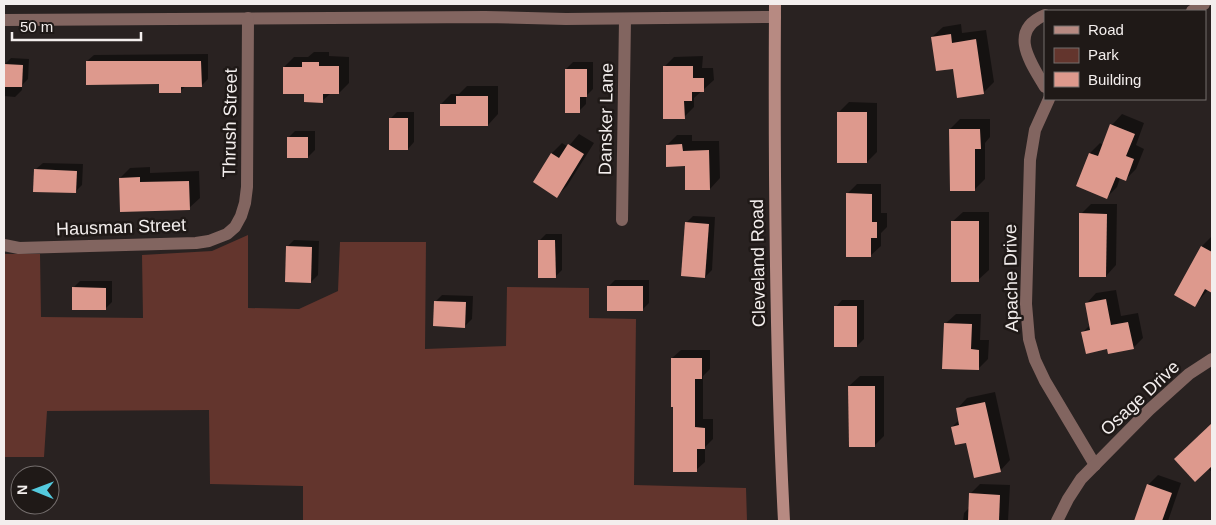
<svg xmlns="http://www.w3.org/2000/svg" width="1216" height="525" viewBox="0 0 1216 525" font-family="Helvetica,sans-serif">
<rect width="100%" height="100%" fill="#292221"/>
<!-- green -->
<path fill="#63352d" d="M248 235V308L299 309 338 291 340 242H426L425 349 506 346 507 287 589 288V318L636 319 634 485 746 488 747 521H303V486L210 484 209 410 47 411 44 457H4V254H40L41 317 143 318 142 255 212 251Z"/>
<!-- shadow -->
<g fill="#0007">
<path d="M961 24 962 33 986 30 994 82 984 92 932 37 943 27Z"/>
<path d="M314 52H329V56L349 57V83L339 93H331L322 101 306 93 284 67 294 57H308Z"/>
<path d="M208 54V79L201 86H186L180 91 160 83 87 61 94 55Z"/>
<path d="M703 56 702 68H713L714 80 694 98V107L684 117 664 67 674 57Z"/>
<path d="M11 58 29 59 28 79 22 85V90L15 97 4 96V65Z"/>
<path d="M573 62H593V89L586 96V104L579 111 566 69Z"/>
<path d="M467 86H498V114L488 125 441 104 451 94H459Z"/>
<path d="M849 102 877 103V152L867 162 838 113Z"/>
<path d="M397 112H414V142L408 149 390 119Z"/>
<path d="M1122 114 1144 123 1136 145 1144 149 1136 169 1125 180 1120 178 1117 187 1107 197 1090 153 1100 143 1104 145 1112 125Z"/>
<path d="M960 119H990V137L985 143V179L975 189 950 129Z"/>
<path d="M295 131H315V150L308 157 288 138Z"/>
<path d="M579 134 594 143 567 186 557 196 534 182 552 153 562 143 568 147Z"/>
<path d="M677 135H692V141H719L720 178 710 189 667 145Z"/>
<path d="M43 163 83 164 82 185 75 192 36 169Z"/>
<path d="M150 167V173L199 171 200 198 189 208 120 178 130 168Z"/>
<path d="M857 184H881V213H887V227L881 233V246L870 256 847 194Z"/>
<path d="M1091 204H1117L1116 265 1106 276 1081 214Z"/>
<path d="M963 212H989V270L978 280 952 222Z"/>
<path d="M693 216 715 217 712 270 705 277 686 223Z"/>
<path d="M546 234H562V270L555 277 539 241Z"/>
<path d="M1212 236V289L1211 291 1208 290 1195 305 1176 294 1202 246Z"/>
<path d="M294 240 319 241 318 275 311 282 287 247Z"/>
<path d="M615 280H649V303L642 310 608 287Z"/>
<path d="M80 281H112V302L105 309 73 288Z"/>
<path d="M1116 290 1121 316 1138 313 1143 338 1133 348H1108L1083 332 1090 325 1086 304 1096 293Z"/>
<path d="M442 295 473 296 472 319 465 326 435 302Z"/>
<path d="M842 300H864V339L857 346 836 307Z"/>
<path d="M956 314H981L980 340H989L988 359 978 369 945 324Z"/>
<path d="M681 350H710V369L703 376V419H713V439L705 447V462L696 470 672 358Z"/>
<path d="M860 376H884V436L874 446 849 386Z"/>
<path d="M995 392 1010 460 1000 471 952 427 959 420 957 409 967 398Z"/>
<path d="M1212 424V472L1185 449Z"/>
<path d="M1158 475 1181 483 1168 521H1135L1148 485Z"/>
<path d="M980 484 1010 485 1008 521H963L964 513 970 507V494Z"/>
</g>
<!-- building -->
<g fill="#dd998d">
<path d="M951 34 952 43 976 39 984 94 957 98 953 69 936 71 931 37Z"/>
<path d="M86 61H201L202 87H181V93H159V84L86 85Z"/>
<path d="M302 62H319V66H339V94H323V103L304 102V94H283V67H302Z"/>
<path d="M4 64 23 65 22 87H4Z"/>
<path d="M663 66H693V78H704V92H692V101H684L685 119H663Z"/>
<path d="M565 69H587V97H580V113H565Z"/>
<path d="M456 96H488V126H440V104H456Z"/>
<rect x="837" y="112" width="30" height="51"/>
<rect x="389" y="118" width="19" height="32"/>
<path d="M1110 124 1135 134 1126 156 1134 159 1126 181 1116 177 1107 199 1076 186 1089 153 1098 156Z"/>
<path d="M949 129H980L981 149H975V191H950Z"/>
<rect x="287" y="137" width="21" height="21"/>
<path d="M568 144 584 154 557 198 533 182 551 153 559 158Z"/>
<path d="M682 144 683 151 709 150 710 190H685V166L666 167V145Z"/>
<path d="M34 169 77 171 76 193 33 192Z"/>
<path d="M140 177V182L189 181 190 210 120 212 119 178Z"/>
<path d="M846 193 872 194V222H877V238H871V257H846Z"/>
<path d="M1079 213 1107 214 1106 277H1079Z"/>
<rect x="951" y="221" width="28" height="61"/>
<path d="M685 222 709 224 705 278 681 276Z"/>
<path d="M538 240H555L556 278H538Z"/>
<path d="M286 246 312 247 311 283 285 282Z"/>
<path d="M1201 246 1212 252V293L1205 289 1195 307 1174 295Z"/>
<rect x="607" y="286" width="36" height="25"/>
<path d="M72 287 106 288V310H72Z"/>
<path d="M1106 299 1111 325 1128 322 1134 349 1108 354 1107 349 1086 354 1081 332 1090 330 1085 303Z"/>
<path d="M434 301 466 302 465 328 433 326Z"/>
<rect x="834" y="306" width="23" height="41"/>
<path d="M944 323 972 324 971 349 979 350V370L942 369Z"/>
<path d="M671 358H702V379H695V427L705 428V449H697V472H673V407H671Z"/>
<path d="M848 386H875V447H849Z"/>
<path d="M985 402 1001 472 974 478 966 443 955 445 951 427 959 425 956 408Z"/>
<path d="M1212 423V466L1195 482 1174 459Z"/>
<path d="M1147 484 1172 493 1162 521H1134Z"/>
<path d="M969 493 1000 495 999 521H968Z"/>
</g>
<g fill="none" stroke-linecap="round" stroke-linejoin="round">
<!-- minor -->
<g stroke="#826560" stroke-width="12">
<path d="M1192 11 1204 4"/>
<path d="M1045 15C1007 31 1031 63 1045 87"/>
<path d="M4 20 485 17 566 19 775 17"/>
<path d="M1049 99 1035 130 1030 160 1026 304 1029 339 1035 360 1045 381 1095 465"/>
<path d="M622 220 625 19"/>
<path d="M4 245 19 248 196 243 209 241 227 234 235 227 241 216 245 203 247 187 248 18"/>
<path d="M1057 521 1068 499 1081 479 1149 410 1189 374 1212 359"/>
</g>
<!-- secondary -->
<path stroke="#b78a82" stroke-width="12" d="M775 4C774 176 775 349 784 521"/>
</g>
<g text-anchor="middle" dominant-baseline="central" stroke-width="5" stroke-linejoin="round" paint-order="stroke">
<!-- street labels -->
<g font-size="18" fill="#f3eeed" stroke="#1f1917">
<text transform="translate(606 119) rotate(-89)">Dansker Lane</text>
<text transform="translate(230 123) rotate(-89)">Thrush Street</text>
<text transform="translate(121 227) rotate(-2)">Hausman Street</text>
<text transform="translate(758 263) rotate(-91)">Cleveland Road</text>
<text transform="translate(1011 278) rotate(-91)">Apache Drive</text>
<text transform="translate(1140 398) rotate(-43)">Osage Drive</text>
</g>
</g>
<!-- border -->
<rect width="1216" height="525" fill="none" stroke="#f3eeed" stroke-width="10"/>
<!-- legend -->
<rect x="1044" y="10" width="162" height="90" fill="#1f1917" stroke="#746e6d"/>
<rect x="1054" y="26" width="25" height="8" fill="#b78a82" stroke="#746e6d"/>
<text x="1088" y="35" font-size="15" fill="#f3eeed">Road</text>
<rect x="1054" y="48" width="25" height="15" fill="#63352d" stroke="#746e6d"/>
<text x="1088" y="60" font-size="15" fill="#f3eeed">Park</text>
<rect x="1054" y="72" width="25" height="15" fill="#dd998d" stroke="#746e6d"/>
<text x="1088" y="85" font-size="15" fill="#f3eeed">Building</text>
<!-- north arrow -->
<g transform="translate(35 490) rotate(271)"><circle r="24" fill="#1f1917" stroke="#746e6d"/>
<path d="M0-4L9 19L0 12L-9 19Z" fill="#54cade"/>
<text y="-8" font-size="14" font-weight="bold" text-anchor="middle" fill="#f3eeed">N</text>
</g>
<!-- scale -->
<path d="M12 32v8h129v-8" fill="none" stroke="#f3eeed" stroke-width="2.5"/>
<text x="20" y="32" font-size="15" fill="#f3eeed" stroke="#1f1917" stroke-width="4" paint-order="stroke">50 m</text>
</svg>
